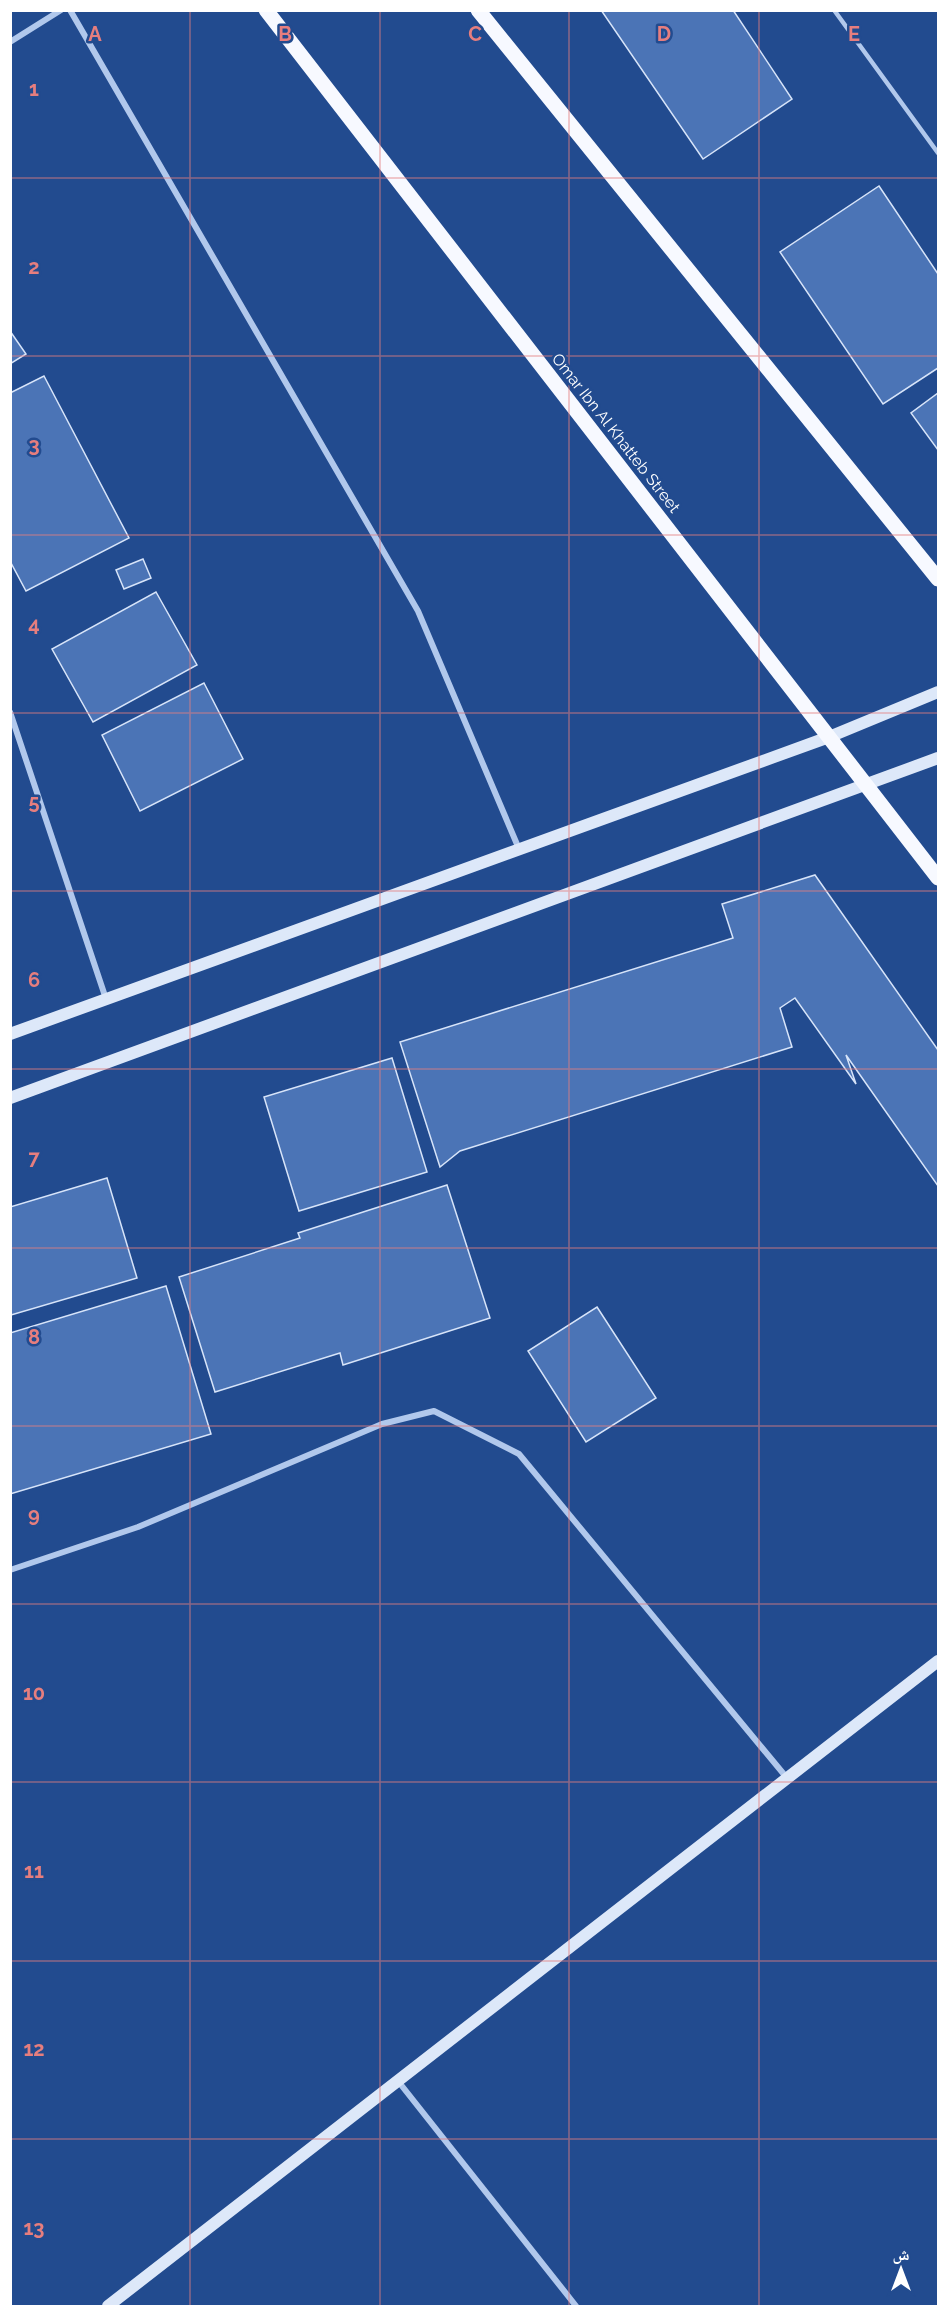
<svg xmlns="http://www.w3.org/2000/svg" width="949" height="2317" viewBox="0 0 949 2317" font-family="Raleway,'Noto Naskh Arabic',sans-serif">
<rect width="100%" height="100%" fill="#224b8f"/>
<!-- building -->
<g fill="#4b74b6" stroke="#d7e4f9" stroke-width="1.5">
<path d="M601 10H733L792 99 703 159Z"/>
<path d="M879 186 938 274V368L883 404 780 252Z"/>
<path d="M10 331 26 354 10 364Z"/>
<path d="M44 376 129 538 26 591 10 561V393Z"/>
<path d="M938 393V450L911 413Z"/>
<path d="M143 559 151 578 124 589 116 570Z"/>
<path d="M156 592 197 665 93 722 52 649Z"/>
<path d="M204 683 243 759 140 811 102 735Z"/>
<path d="M815 875 938 1050V1186L846 1055 856 1084 795 998 780 1008 792 1047 460 1151 440 1167 400 1042 733 938 722 904Z"/>
<path d="M392 1058 427 1172 299 1211 264 1097Z"/>
<path d="M107 1178 137 1278 11 1315 10 1207Z"/>
<path d="M447 1185 490 1318 343 1365 340 1353 215 1392 179 1277 300 1238 298 1233Z"/>
<path d="M166 1286 211 1434 10 1494V1333Z"/>
<path d="M597 1307 656 1398 586 1442 528 1351Z"/>
</g>
<g fill="none" stroke-linecap="round" stroke-linejoin="round">
<!-- lane -->
<path stroke="#b1c8ec" stroke-width="4.5" d="M834 10 938 153"/>
<!-- street -->
<g stroke="#b1c8ec" stroke-width="6">
<path d="M70 10 418 611 519 849"/>
<path d="M10 42 61 10"/>
<path d="M10 712 106 999"/>
<path d="M10 1570 138 1527 382 1424 434 1411 519 1454 787 1778"/>
<path d="M398 2081 576 2306"/>
</g>
<!-- secondary -->
<g stroke="#dde8f9" stroke-width="12">
<path d="M10 1034 829 737 938 692"/>
<path d="M10 1098 938 758"/>
<path d="M108 2306 938 1661"/>
</g>
<!-- primary -->
<g stroke="#f7f9ff" stroke-width="15">
<path d="M266 10 938 878"/>
<path d="M478 10 938 579"/>
</g>
</g>
<!-- grid -->
<path fill="none" stroke="#e67e7e" stroke-width="1.5" stroke-opacity="0.55" d="M190 10V2306M380 10V2306M569 10V2306M759 10V2306M10 178H938M10 356H938M10 535H938M10 713H938M10 891H938M10 1069H938M10 1248H938M10 1426H938M10 1604H938M10 1782H938M10 1961H938M10 2139H938"/>
<g text-anchor="middle" dominant-baseline="central" stroke-width="5" stroke-linejoin="round" paint-order="stroke">
<!-- street labels -->
<g font-size="16" fill="#fff" stroke="#224b8f">
<text transform="translate(616 433) rotate(52)">Omar Ibn Al Khatteb Street</text>
</g>
</g>
<g font-size="20" text-anchor="middle" font-weight="bold" fill="#e67e7e" stroke="#224b8f" stroke-width="5" stroke-linejoin="round" paint-order="stroke">
<text x="95" y="41">A</text>
<text x="285" y="41">B</text>
<text x="475" y="41">C</text>
<text x="664" y="41">D</text>
<text x="854" y="41">E</text>
<text x="34" y="96">1</text>
<text x="34" y="274">2</text>
<text x="34" y="452">3</text>
<text x="34" y="631">4</text>
<text x="34" y="809">5</text>
<text x="34" y="987">6</text>
<text x="34" y="1165">7</text>
<text x="34" y="1344">8</text>
<text x="34" y="1522">9</text>
<text x="34" y="1700">10</text>
<text x="34" y="1878">11</text>
<text x="34" y="2056">12</text>
<text x="34" y="2235">13</text>
</g>
<!-- border -->
<rect width="949" height="2317" fill="none" stroke="#ffffff" stroke-width="24"/>
<!-- north arrow -->
<g transform="translate(901 2269)" stroke="#224b8f" stroke-width="4.5" paint-order="stroke">
<path d="M0-4.5L10 22L0 15L-10 22Z" fill="#ffffff"/>
<text y="-9" font-size="16" font-weight="bold" text-anchor="middle" fill="#ffffff">ش</text>
</g>
</svg>
